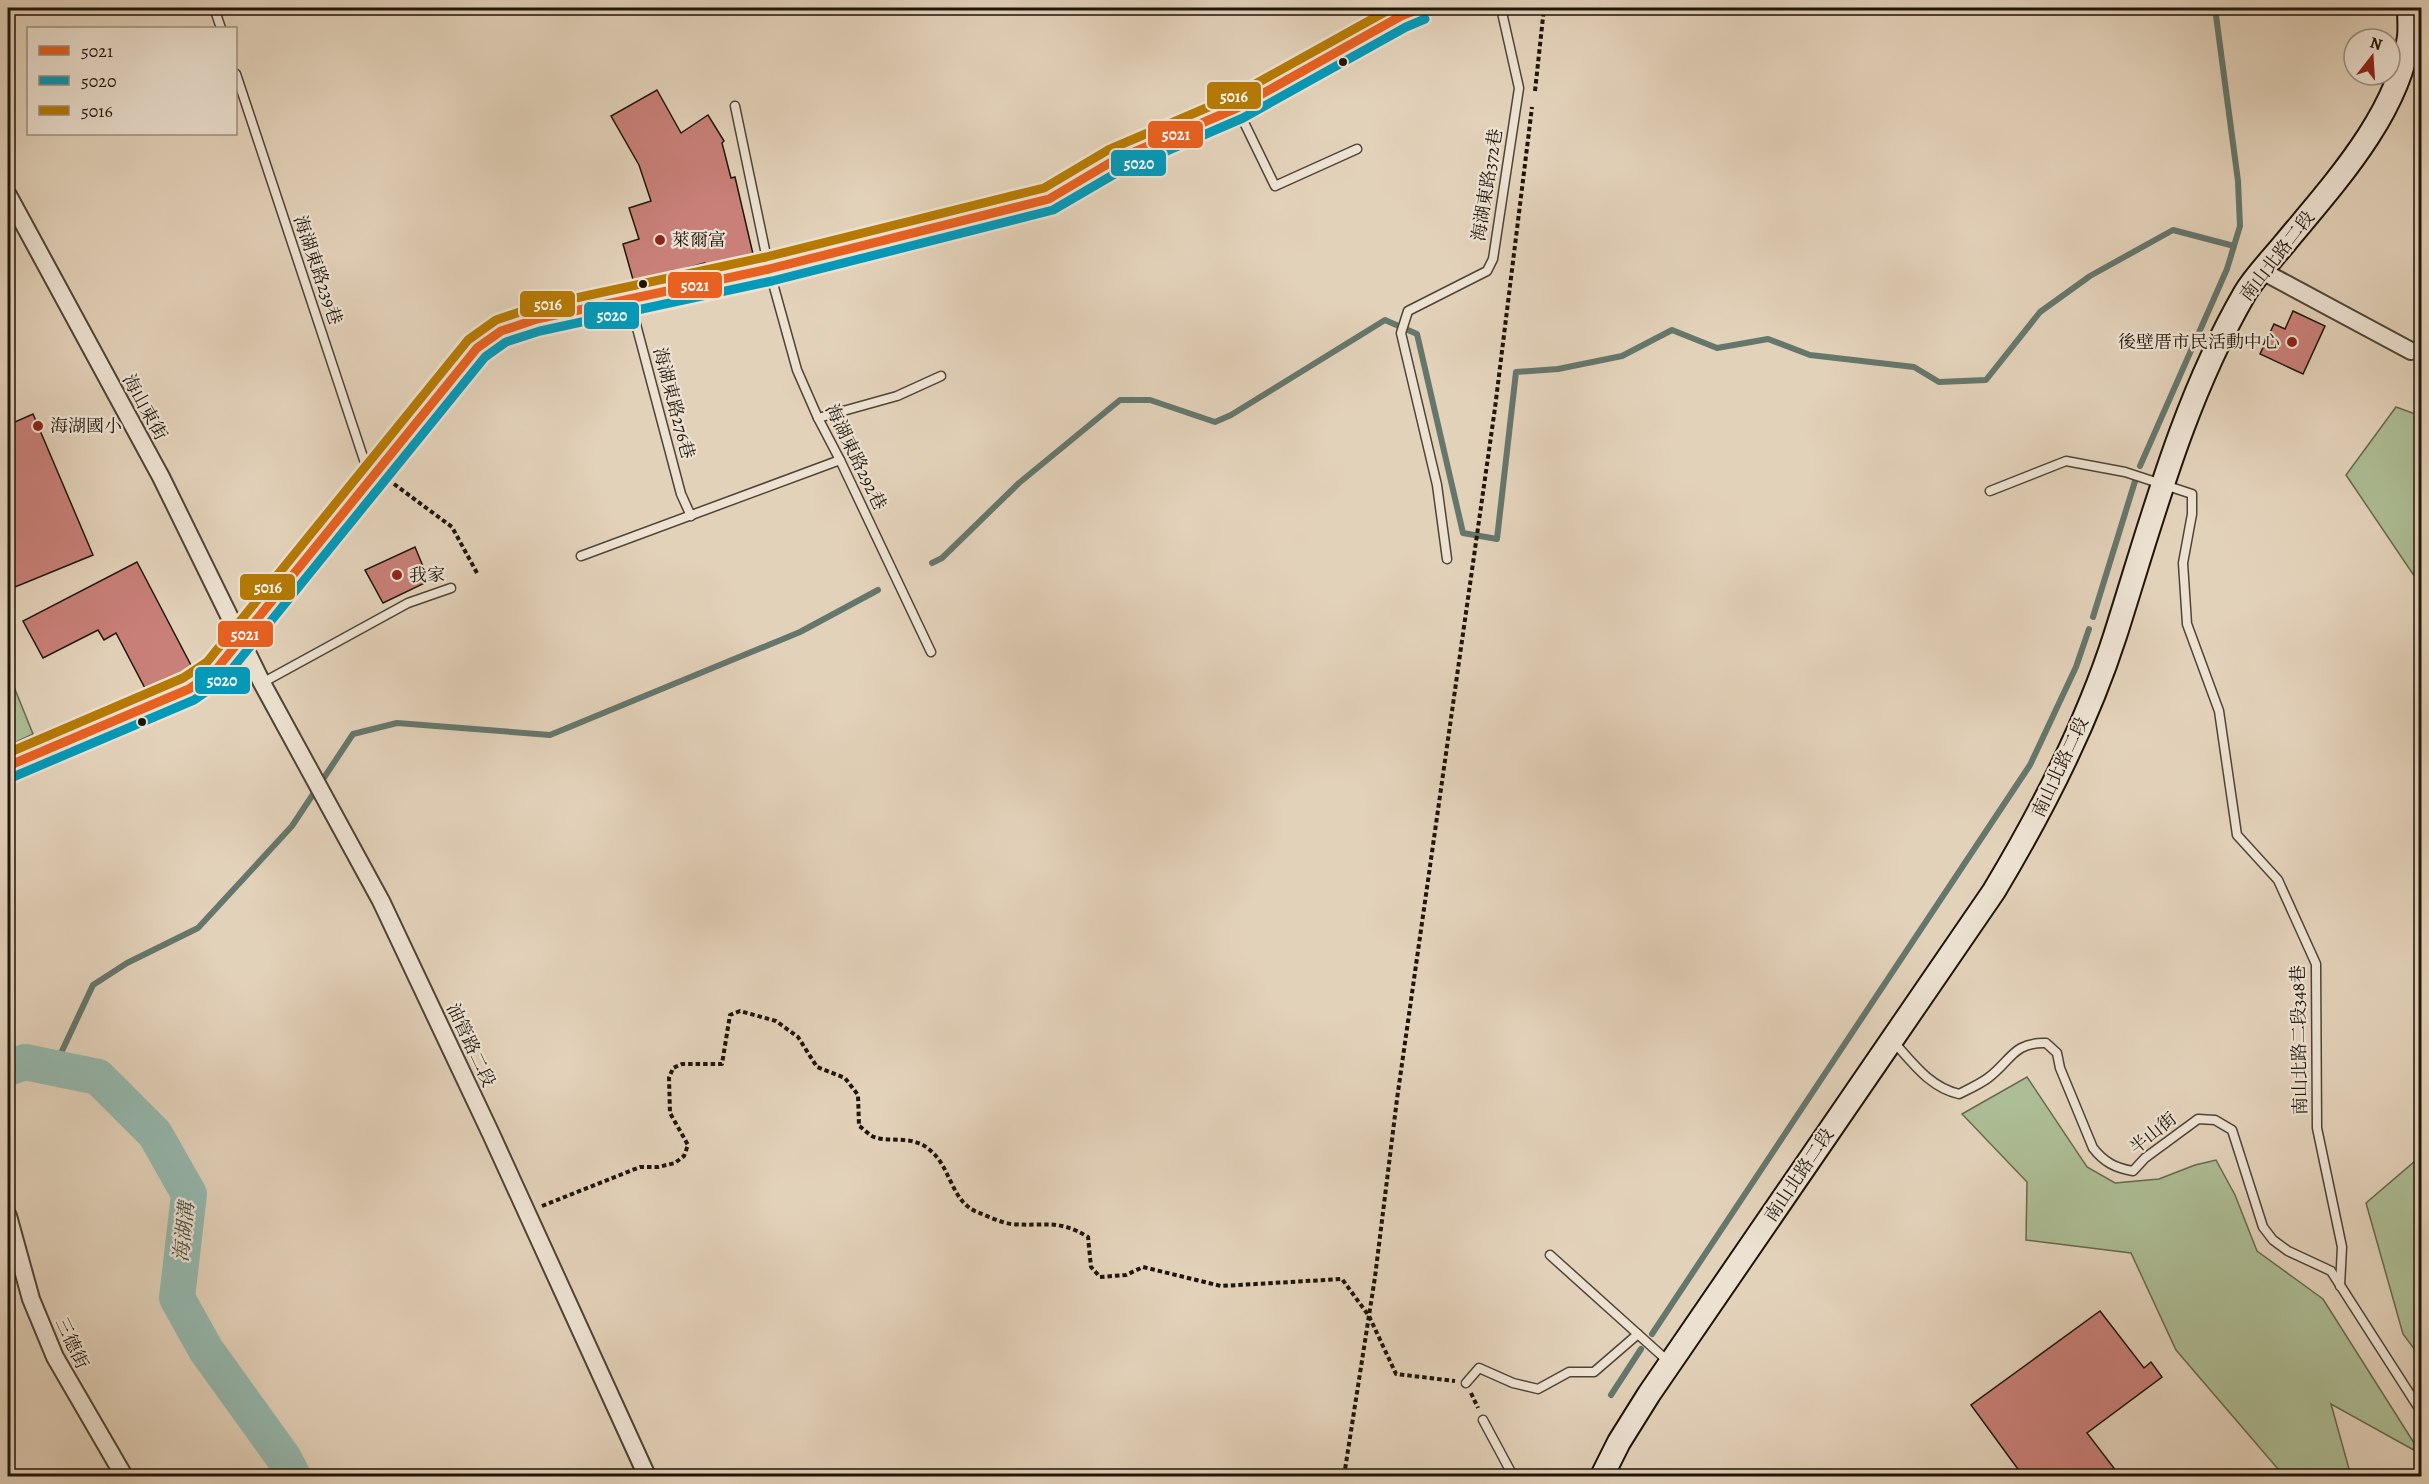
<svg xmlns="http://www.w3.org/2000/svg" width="2429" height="1484" viewBox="0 0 2429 1484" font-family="Alegreya,'Noto Serif TC',serif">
<rect width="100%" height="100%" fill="#e3d2ba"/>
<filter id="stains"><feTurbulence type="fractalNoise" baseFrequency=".00333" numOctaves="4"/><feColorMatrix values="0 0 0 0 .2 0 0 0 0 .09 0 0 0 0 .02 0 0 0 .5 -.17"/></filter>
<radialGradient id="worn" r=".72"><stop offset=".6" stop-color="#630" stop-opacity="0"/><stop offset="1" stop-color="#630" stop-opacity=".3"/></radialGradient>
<!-- green -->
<g fill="#adbd95" stroke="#666950" stroke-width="1.5">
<path d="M2396 407 2421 416V586L2346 475Z"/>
<path d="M8 672 33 734 8 746Z"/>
<path d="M2027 1077 2087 1167 2115 1183 2159 1179 2195 1165 2216 1160 2235 1195 2257 1251 2323 1299 2421 1454 2331 1404 2351 1476H2284L2176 1350 2131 1253 2026 1240 2027 1182 1962 1114Z"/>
<path d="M2421 1156V1358L2403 1334 2366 1203Z"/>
</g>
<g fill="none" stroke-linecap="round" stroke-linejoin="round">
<!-- stream -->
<g stroke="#65776c" stroke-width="6">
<path d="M2140 466 2227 269 2240 226 2238 181 2215 8"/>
<path d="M932 563 942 558 1019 483 1120 400H1150L1215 422 1231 415 1385 320 1417 334 1463 533 1497 539 1516 372 1558 369 1622 356 1672 330 1717 348 1768 339 1810 355 1914 367 1939 382 1986 380 2040 312 2090 276 2173 230 2234 246"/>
<path d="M2093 617 2136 478"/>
<path d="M54 1068 93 985 127 963 198 928 292 826 353 734 397 723 550 735 800 632 878 590"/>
<path d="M1652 1334 2030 765 2076 667 2089 629"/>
<path d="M1611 1395 1641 1349"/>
</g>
<!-- river -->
<path stroke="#95b8ae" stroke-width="36" d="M8 1068 25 1062 98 1077 155 1134 189 1194 177 1298 206 1350 283 1457 293 1476"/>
</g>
<!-- building -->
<g fill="#c98079" stroke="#1e150a" stroke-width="1.5">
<path d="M657 90 681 133 708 115 724 141 722 143 731 178 735 177 753 254 706 266 705 263 634 283 623 244 639 239 629 208 651 201 639 165 611 116Z"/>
<path d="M2293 311 2325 326 2303 374 2260 354 2274 324 2285 329Z"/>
<path d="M33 414 93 555 15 587 8 569V425Z"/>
<path d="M415 547 429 581 383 603 365 570Z"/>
<path d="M137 562 193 669 182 677 147 692 116 633 104 640 98 630 43 658 23 621Z"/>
<path d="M2100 1311 2144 1368 2151 1362 2162 1377 2087 1433 2120 1476H2023L1971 1405Z"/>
</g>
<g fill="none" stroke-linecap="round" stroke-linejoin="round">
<!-- lane casing -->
<g stroke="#4f4436" stroke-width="11">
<g id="lane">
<path d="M214 8 221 28"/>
<path d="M236 74 369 475"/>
<path d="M735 106 769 269 797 370 818 418 840 460 931 652"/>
<path d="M1237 108 1275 186 1357 149"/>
<path d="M629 298 681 494 691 516"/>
<path d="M818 418 897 396 941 376"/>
<path d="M1990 491 2066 461 2125 472 2192 494V514L2183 563 2187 624 2219 711 2237 835 2278 880 2316 964 2317 1128 2342 1247 2340 1286"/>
<path d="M581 556 840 460"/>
<path d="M1447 559 1437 485 1401 333 1408 311 1487 271 1493 259 1519 88 1501 8"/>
<path d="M262 683 408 603 451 588"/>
<path d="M1892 1040C1912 1062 1929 1087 1959 1094 1969 1089 1980 1084 1988 1078 2011 1061 2013 1042 2046 1043L2057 1053 2060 1068 2093 1148C2104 1162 2115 1168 2133 1171L2145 1158 2198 1119 2215 1120 2232 1130 2263 1227 2273 1240 2288 1251 2331 1271 2422 1413"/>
<path d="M1550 1255 1670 1363"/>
<path d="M1466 1383 1479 1368 1513 1383 1538 1389 1569 1372H1594L1638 1334"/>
<path d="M1483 1420 1512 1474"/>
<path d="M1487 1476 1512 1474 1517 1476"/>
</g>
</g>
<!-- street casing -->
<g stroke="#4f4436" stroke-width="20">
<g id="street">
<path d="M8 195 161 477 262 683 381 901 491 1134 647 1476"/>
<path d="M2262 271 2411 351"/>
<path d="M8 1216 31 1299 55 1357 124 1476"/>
</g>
</g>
<!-- secondary casing -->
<g stroke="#1e150a" stroke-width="26">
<g id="secondary">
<path d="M8 766 189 689 215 671 477 348 501 331 537 319 629 298 769 269 1049 199 1113 161 1237 108 1401 16 1421 8"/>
<path d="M1602 1476 1619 1442 1649 1394 1994 891C2042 811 2086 726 2115 636 2152 520 2183 400 2245 293 2255 276 2272 259 2285 243 2332 186 2399 114 2409 37 2410 28 2409 17 2409 8"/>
</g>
</g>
<!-- path -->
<g stroke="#1e150a" stroke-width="4" stroke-dasharray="4.5 3" stroke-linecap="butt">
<path d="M1535 91 1544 8"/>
<path d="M394 484 452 527 477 573"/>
<path d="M542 1206 640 1167H658L675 1163 684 1156 688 1145 670 1113 669 1078 673 1068 682 1064H722L730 1015 740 1011 776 1021 798 1037 817 1067 845 1078 858 1095 859 1126C864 1129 869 1135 874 1137 891 1143 913 1134 931 1151 951 1168 951 1201 977 1212 988 1216 1001 1223 1012 1224 1044 1227 1057 1218 1088 1237L1091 1267 1100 1277 1126 1275 1143 1267 1221 1286 1342 1279 1369 1316 1396 1374 1455 1381"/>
<path d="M1471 1393 1478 1408"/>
<path d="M1344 1476 1375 1277 1397 1099 1495 408 1532 107"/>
</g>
<!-- lane -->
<use href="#lane" stroke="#ede2d2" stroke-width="8"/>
<!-- street -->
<use href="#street" stroke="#ede2d2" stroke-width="16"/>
<!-- secondary -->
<use href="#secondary" stroke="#ede2d2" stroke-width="22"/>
<!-- bus-1 casing -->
<g stroke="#ede2d2" stroke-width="14">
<path id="bus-1" d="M8 766 189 689 215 671 477 348 501 331 537 319 769 269 1049 199 1113 161 1237 108 1401 16 1421 8"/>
</g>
<!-- bus-2 casing -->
<g stroke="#ede2d2" stroke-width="14">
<path id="bus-2" d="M13 777 194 700 223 680 485 357 506 342 540 331 772 281 1053 210 1118 172 1243 118 1406 27 1425 19"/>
</g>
<!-- bus-3 casing -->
<g stroke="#ede2d2" stroke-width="14">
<path id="bus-3" d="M8 753 183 678 207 662 468 340 496 320 534 307 766 257 1044 188 1108 150 1232 97 1392 8"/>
</g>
<!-- bus-1 -->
<use href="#bus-1" stroke="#e76121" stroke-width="9"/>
<!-- bus-2 -->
<use href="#bus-2" stroke="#039aba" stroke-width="9"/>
<!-- bus-3 -->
<use href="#bus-3" stroke="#b67a03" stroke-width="9"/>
</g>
<!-- markers -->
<g fill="#1e150a" stroke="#ede2d2" stroke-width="2">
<circle cx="1343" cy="62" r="5"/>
<circle cx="643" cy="284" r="5"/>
<circle cx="142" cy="722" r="5"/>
</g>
<g fill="#8f2418" stroke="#ede2d2" stroke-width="2">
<circle cx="660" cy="240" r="6"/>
<circle cx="2292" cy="342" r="6"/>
<circle cx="38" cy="426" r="6"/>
<circle cx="397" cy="575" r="6"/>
</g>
<g text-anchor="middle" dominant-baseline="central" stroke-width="4.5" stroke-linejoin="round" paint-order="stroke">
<!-- street labels -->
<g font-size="18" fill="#1e150a" stroke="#ede2d2">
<text transform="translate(1487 185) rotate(-81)">海湖東路372巷</text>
<text transform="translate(2277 256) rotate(-52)">南山北路二段</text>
<text transform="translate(318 270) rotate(71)">海湖東路239巷</text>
<text transform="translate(674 403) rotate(75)">海湖東路276巷</text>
<text transform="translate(145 407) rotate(61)">海山東街</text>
<text transform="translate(856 457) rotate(64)">海湖東路292巷</text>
<text transform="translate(2060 767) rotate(-65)">南山北路二段</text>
<text transform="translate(2299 1040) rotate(-91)">南山北路二段348巷</text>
<text transform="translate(471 1045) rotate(65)">油管路二段</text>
<text transform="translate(2153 1133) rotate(-39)">半山街</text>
<text transform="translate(1799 1175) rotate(-56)">南山北路二段</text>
<text transform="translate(72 1343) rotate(65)">三德街</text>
</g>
<!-- poi labels -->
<g font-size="18" fill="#1e150a" stroke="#ede2d2" text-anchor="start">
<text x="672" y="240">萊爾富</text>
<text x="2280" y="342" text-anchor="end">後壁厝市民活動中心</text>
<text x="50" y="426">海湖國小</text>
<text x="409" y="575">我家</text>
</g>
<!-- water labels -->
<g font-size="20" font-style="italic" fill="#484e43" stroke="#ede2d2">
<text transform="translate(184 1232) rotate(-84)">海湖溝</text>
</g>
</g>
<g stroke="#ede2d2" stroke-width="2">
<rect x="1206" y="81" width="56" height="29" rx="6" fill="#b67a03"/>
<rect x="1147" y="120" width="57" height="29" rx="6" fill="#e76121"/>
<rect x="1110" y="149" width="57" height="28" rx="6" fill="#039aba"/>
<rect x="667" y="271" width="56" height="28" rx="6" fill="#e76121"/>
<rect x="519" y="290" width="57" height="28" rx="6" fill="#b67a03"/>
<rect x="583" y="301" width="57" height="29" rx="6" fill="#039aba"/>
<rect x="239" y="573" width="57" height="28" rx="6" fill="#b67a03"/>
<rect x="217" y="620" width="57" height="28" rx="6" fill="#e76121"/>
<rect x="194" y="666" width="57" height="29" rx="6" fill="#039aba"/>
</g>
<g font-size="16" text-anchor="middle" font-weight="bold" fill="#fff">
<text x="1234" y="102">5016</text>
<text x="1176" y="140">5021</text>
<text x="1139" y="169">5020</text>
<text x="695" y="291">5021</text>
<text x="548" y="310">5016</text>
<text x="612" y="321">5020</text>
<text x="268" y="593">5016</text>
<text x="245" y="640">5021</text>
<text x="222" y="686">5020</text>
</g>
<!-- margin -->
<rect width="2429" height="1484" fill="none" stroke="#e3d2ba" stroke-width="30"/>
<rect x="9" y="9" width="2411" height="1466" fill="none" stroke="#1e150a" stroke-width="3"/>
<rect x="15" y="15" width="2399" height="1454" fill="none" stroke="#1e150a" stroke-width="1.5"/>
<!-- legend -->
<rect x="27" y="27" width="210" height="108" fill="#ede2d2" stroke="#9a9082" stroke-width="1.5"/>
<rect x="39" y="46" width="30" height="9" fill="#e76121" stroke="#9a9082" stroke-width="1.5"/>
<text x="81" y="57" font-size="18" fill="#1e150a">5021</text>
<rect x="39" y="76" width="30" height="9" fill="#039aba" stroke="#9a9082" stroke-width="1.5"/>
<text x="81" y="87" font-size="18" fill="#1e150a">5020</text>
<rect x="39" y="106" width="30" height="9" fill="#b67a03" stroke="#9a9082" stroke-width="1.5"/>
<text x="81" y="117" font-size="18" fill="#1e150a">5016</text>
<!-- north arrow -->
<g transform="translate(2372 57) rotate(17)"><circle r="28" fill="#ede2d2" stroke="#9a9082" stroke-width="1.5"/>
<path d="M0-4.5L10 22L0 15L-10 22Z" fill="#8f2418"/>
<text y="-9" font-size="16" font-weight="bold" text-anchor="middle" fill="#1e150a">N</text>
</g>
<rect width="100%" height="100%" filter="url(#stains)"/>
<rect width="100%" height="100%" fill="url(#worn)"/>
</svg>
